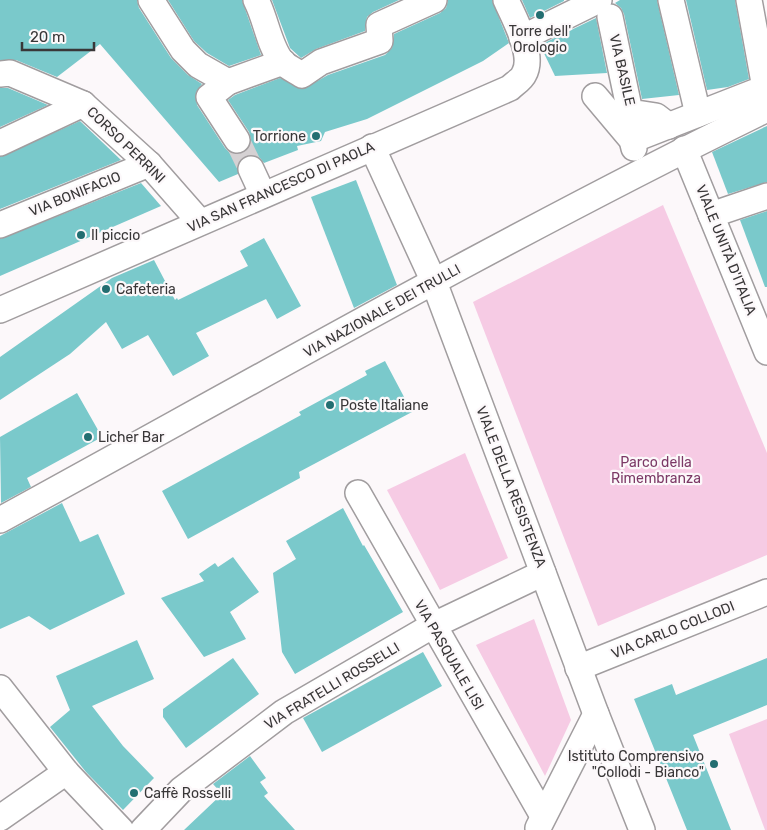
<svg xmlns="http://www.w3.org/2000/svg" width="767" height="830" viewBox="0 0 767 830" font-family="Rubik,sans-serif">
<rect width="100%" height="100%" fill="#fcf8fa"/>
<!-- green -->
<g fill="#f6cbe4">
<path d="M663 205 767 453V555L598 626 473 302Z"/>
<path d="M465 453 508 558 440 590 387 490Z"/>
<path d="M534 619 571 720 545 776 476 645Z"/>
<path d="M767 719V830H765L729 734Z"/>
</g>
<!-- building -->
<g fill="#7ac9cb">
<path d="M0 0H137L139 8 171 58 188 75 202 84 196 92 197 105 225 148 230 153 237 154 245 152 251 140 249 132 228 100 235 95 280 78 303 89 328 75 385 55 392 48 394 34 440 13 446 8 448 0H492L509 43 483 61 367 119 325 132 321 141 297 146 298 150 264 163 260 158 253 155 245 156 239 161 238 174 219 182 100 44 57 77 16 60H0Z"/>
<path d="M168 0H242L261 55 229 66 207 53 194 41Z"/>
<path d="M272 0H399L373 12 367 17 365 31 316 49 301 58 290 48Z"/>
<path d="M522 0H564V1L530 18Z"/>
<path d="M620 0H657L679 95 642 99 624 14 621 8 615 3Z"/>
<path d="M686 0H735L749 79 728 87 707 90Z"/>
<path d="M596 18 607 73 555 76 540 45Z"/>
<path d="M0 88H8L48 105 0 127Z"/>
<path d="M80 121 121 160 0 209V157Z"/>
<path d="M767 126V182L728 194 712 152Z"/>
<path d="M356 180 397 285 354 308 311 197Z"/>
<path d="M141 183 161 206 0 276V239Z"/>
<path d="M767 211V287H765L740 220Z"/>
<path d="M264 238 301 306 277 319 266 299 196 333 209 356 173 376 148 335 122 349 106 322 70 354 0 400V357L112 278 154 260 175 300 177 298 178 300 248 266 240 251Z"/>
<path d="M385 361 412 412 299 472 300 478 188 539 162 491 301 415 299 412 367 375 365 371Z"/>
<path d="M77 393 102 437 27 478 31 487 1 503 0 437Z"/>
<path d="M62 503 80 542 98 534 125 594 50 630 29 616 0 629V536Z"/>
<path d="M343 508 363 546 364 545 403 612 295 674 282 652 273 573 296 559 286 541Z"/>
<path d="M233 557 259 592 230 612 246 639 204 657 161 598 204 581 199 574 215 563 218 567Z"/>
<path d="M137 640 154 679 92 706 123 746 154 778 123 810 86 772 50 727 70 710 56 676Z"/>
<path d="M423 652 442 686 322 752 303 718Z"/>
<path d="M233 658 259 694 186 748 163 717V709Z"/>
<path d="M767 658V705L693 735 731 830H687L634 699 672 684 676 695Z"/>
<path d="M250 756 266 778 260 782 268 793 264 796 295 830H184L222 794 213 784Z"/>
</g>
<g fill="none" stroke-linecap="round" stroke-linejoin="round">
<!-- minor-tunnel -->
<path stroke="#d5d1d3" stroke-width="25" stroke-dasharray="25 12" stroke-linecap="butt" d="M237 140 251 169"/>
<!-- minor casing -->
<g stroke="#a19d9f" stroke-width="28">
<g id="minor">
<path d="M151 0 183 50 198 65 228 82"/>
<path d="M256 0C266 19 269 46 282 62 287 67 296 71 302 75L321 62 380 41 379 25 434 0"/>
<path d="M671 0 698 114"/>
<path d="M610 17 630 112 656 116 669 126"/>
<path d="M522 38 599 0"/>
<path d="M0 74 10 73 83 104 149 164 200 222"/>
<path d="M595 96 632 140 634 148"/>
<path d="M237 140 209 97 228 82 283 62"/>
<path d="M632 140 765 88 749 0"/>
<path d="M0 143 83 104"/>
<path d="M372 147 434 282 596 714 642 830"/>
<path d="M684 149 767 352"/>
<path d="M251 169 263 195"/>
<path d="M711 215 767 196"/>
<path d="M0 225 149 164"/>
<path d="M0 310 510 88C514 84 522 79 524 74 535 55 514 18 506 0"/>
<path d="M358 493 543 816"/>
<path d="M0 520C254 381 507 236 767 109"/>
<path d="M578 668 767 592"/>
<path d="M0 688 66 772 121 830"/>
<path d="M0 818 66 772"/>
<path d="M538 828 596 714"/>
<path d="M143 830 181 790 284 712 432 626 543 573"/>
</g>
</g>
<!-- minor -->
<use href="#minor" stroke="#fff" stroke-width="25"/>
</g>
<!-- markers -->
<g fill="#236e71" stroke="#fcf8fa" stroke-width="2">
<circle cx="540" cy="15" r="5"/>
<circle cx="316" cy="136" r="5"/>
<circle cx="81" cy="235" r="5"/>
<circle cx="106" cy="289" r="5"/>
<circle cx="330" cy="405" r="5"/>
<circle cx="88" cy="437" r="5"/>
<circle cx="714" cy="764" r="5"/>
<circle cx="134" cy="793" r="5"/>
</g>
<g text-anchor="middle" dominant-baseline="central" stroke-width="4.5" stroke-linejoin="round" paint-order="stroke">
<!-- poi labels -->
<g font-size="14" fill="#393738" stroke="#fcf8fa" text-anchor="start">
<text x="540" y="31" text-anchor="middle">Torre dell'<tspan x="540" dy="16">Orologio</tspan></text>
<text x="306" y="136" text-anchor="end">Torrione</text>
<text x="91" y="235">Il piccio</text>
<text x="116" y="289">Cafeteria</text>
<text x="340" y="405">Poste Italiane</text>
<text x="98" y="437">Licher Bar</text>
<text x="704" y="756" text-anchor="end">Istituto Comprensivo<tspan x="704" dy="16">"Collodi - Bianco"</tspan></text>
<text x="144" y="793">Caffè Rosselli</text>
</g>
<!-- street labels -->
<g font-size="14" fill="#393738" stroke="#fcf8fa">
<text transform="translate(622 70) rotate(77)">VIA BASILE</text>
<text transform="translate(126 145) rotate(44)">CORSO PERRINI</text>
<text transform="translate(281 187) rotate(-24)">VIA SAN FRANCESCO DI PAOLA</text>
<text transform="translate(75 194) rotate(-22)">VIA BONIFACIO</text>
<text transform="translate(726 250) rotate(68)">VIALE UNITÀ D'ITALIA</text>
<text transform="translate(382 311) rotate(-29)">VIA NAZIONALE DEI TRULLI</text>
<text transform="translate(511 487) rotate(69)">VIALE DELLA RESISTENZA</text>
<text transform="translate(673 630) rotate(-22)">VIA CARLO COLLODI</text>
<text transform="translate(449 655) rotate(60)">VIA PASQUALE LISI</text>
<text transform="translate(332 686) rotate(-31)">VIA FRATELLI ROSSELLI</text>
</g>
<!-- park labels -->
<g font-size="14" fill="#7c3966" stroke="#fcf8fa">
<text x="656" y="462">Parco della<tspan x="656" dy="16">Rimembranza</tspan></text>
</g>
</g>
<!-- scale -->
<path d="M22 42v8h72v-8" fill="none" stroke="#393738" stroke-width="2.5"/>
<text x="30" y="42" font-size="15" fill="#393738" stroke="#fcf8fa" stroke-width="4" paint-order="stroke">20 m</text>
</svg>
